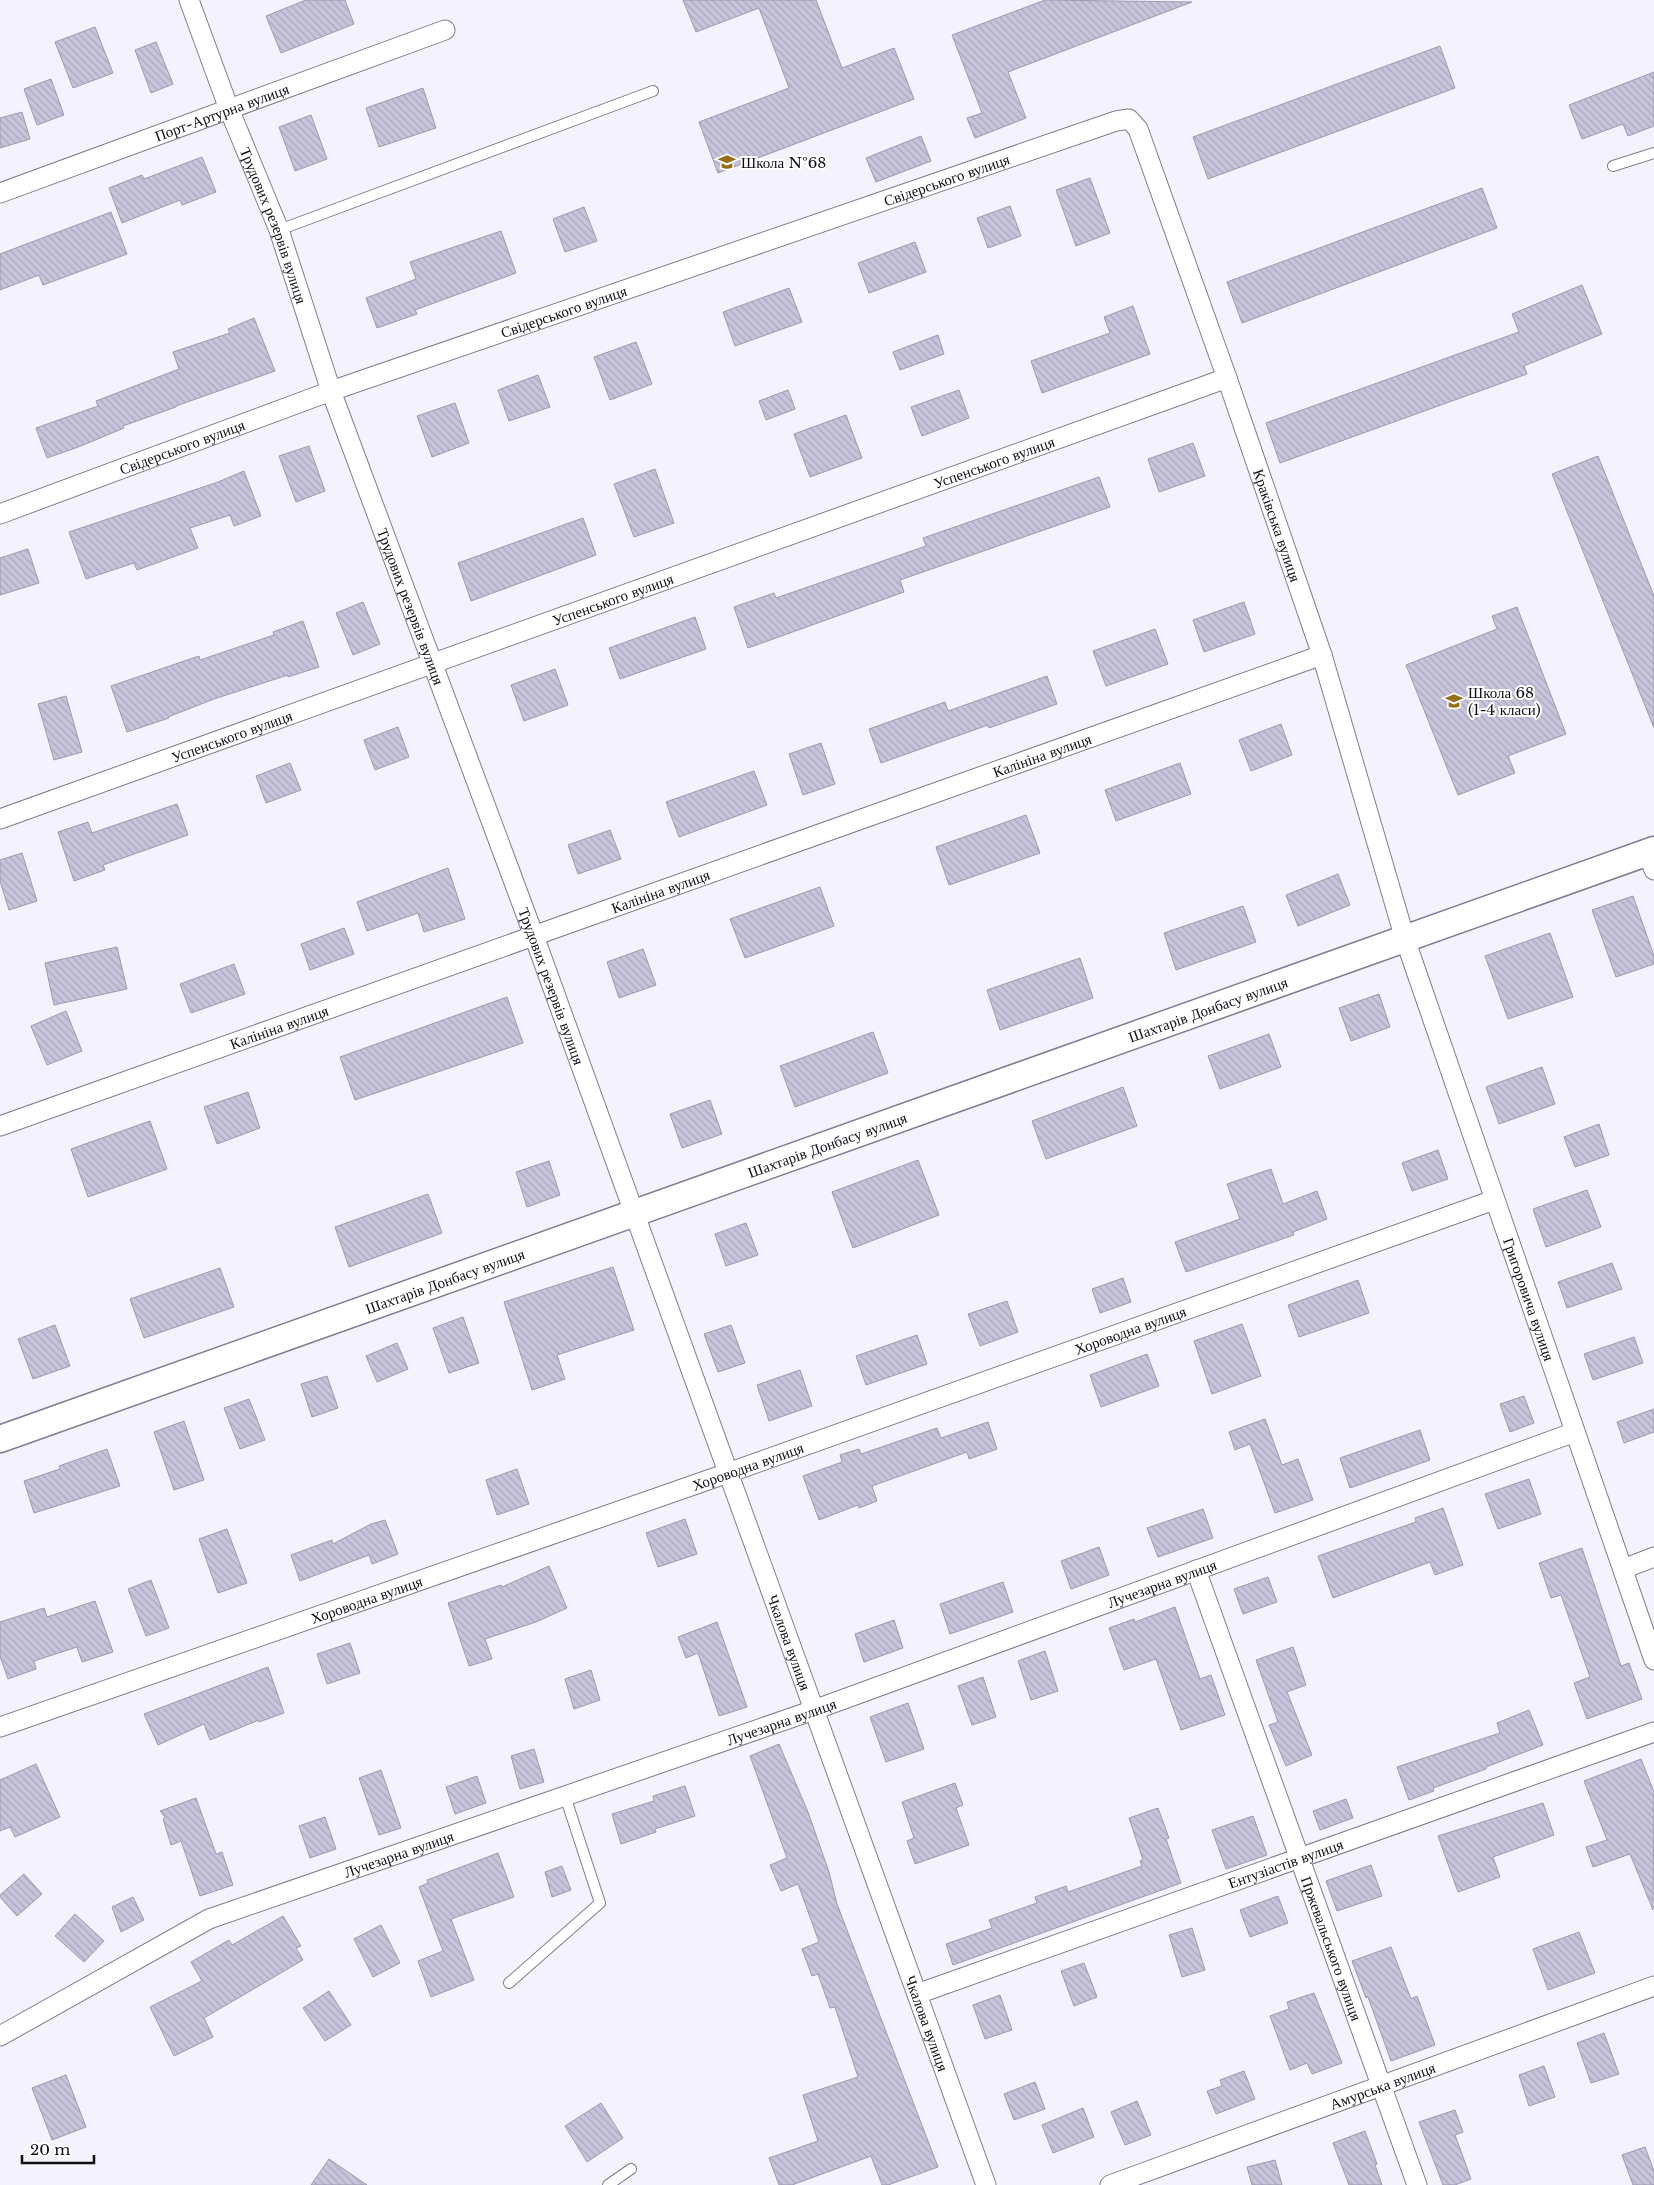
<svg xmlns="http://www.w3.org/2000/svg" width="1654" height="2185" viewBox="0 0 1654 2185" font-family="'Libre Baskerville',serif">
<defs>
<pattern id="building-back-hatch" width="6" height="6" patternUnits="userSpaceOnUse" patternTransform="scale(1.25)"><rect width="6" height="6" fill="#c7c4dc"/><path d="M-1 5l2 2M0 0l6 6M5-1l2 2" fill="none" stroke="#aaa7bc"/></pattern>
</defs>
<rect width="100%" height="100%" fill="#f4f3fd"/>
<!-- building -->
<g fill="url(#building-back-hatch)" stroke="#9c99b0">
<path d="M306 0H345L354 24 281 53 266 16Z"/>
<path d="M683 0H816L842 68 894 48 914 99 718 173 699 122 789 88 759 8 696 32Z"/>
<path d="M1045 0 1192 2 1008 72 1026 118 975 138 967 118 982 113 952 35Z"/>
<path d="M95 27 113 73 73 88 55 42Z"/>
<path d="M156 42 173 84 151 93 135 50Z"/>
<path d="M1440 46 1455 88 1208 179 1193 137Z"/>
<path d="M1654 72V126L1628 136 1623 124 1582 139 1569 105Z"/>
<path d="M51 79 64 115 37 125 24 89Z"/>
<path d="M423 88 436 128 379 147 366 108Z"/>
<path d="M22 112 30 139 0 148V118Z"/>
<path d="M311 115 327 159 295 171 279 127Z"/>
<path d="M921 136 931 161 876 182 866 158Z"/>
<path d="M202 157 216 192 182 205 180 200 122 223 109 188 142 175 144 179Z"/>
<path d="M1090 178 1110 233 1076 246 1056 190Z"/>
<path d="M1482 188 1497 228 1242 323 1227 282Z"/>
<path d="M1010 206 1021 236 988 248 977 218Z"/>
<path d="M584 207 597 241 565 252 553 219Z"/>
<path d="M111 212 127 254 43 285 39 275 0 290V254Z"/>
<path d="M501 231 516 273 415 310 417 314 377 328 366 298 416 279 410 262Z"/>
<path d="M915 242 926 272 869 293 858 263Z"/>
<path d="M1582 285 1602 334 1524 366 1527 374 1280 463 1266 423 1519 332 1512 314Z"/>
<path d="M789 288 802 322 735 346 723 312Z"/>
<path d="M1133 306 1150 354 1042 393 1031 361 1110 333 1104 317Z"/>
<path d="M254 318 275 371 176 406V407L123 426 124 428 81 446 47 458 36 428 98 406 96 401 179 369 173 352 230 333 228 329Z"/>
<path d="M938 335 944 354 900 370 893 352Z"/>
<path d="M636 342 652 384 610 400 594 357Z"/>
<path d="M538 375 550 407 509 421 498 390Z"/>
<path d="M788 390 795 409 766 420 759 401Z"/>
<path d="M959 390 969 418 922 436 911 407Z"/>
<path d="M455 403 469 443 432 457 417 416Z"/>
<path d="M846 415 862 458 810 477 794 434Z"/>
<path d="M1193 443 1205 476 1159 492 1148 459Z"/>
<path d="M309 446 325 491 296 502 279 456Z"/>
<path d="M1598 456 1654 596V728L1552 474Z"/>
<path d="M655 469 674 523 634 537 614 484Z"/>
<path d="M244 471 261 516 234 526 230 515 190 528 198 548 137 570 134 563 86 579 69 532 218 482Z"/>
<path d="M1099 477 1110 507 900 580 904 592 748 648 734 607 774 593 776 598 926 546 923 538Z"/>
<path d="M583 518 596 555 471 601 458 563Z"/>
<path d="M28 549 39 583 0 595V558Z"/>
<path d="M363 602 380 644 353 655 336 613Z"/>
<path d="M1244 602 1255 634 1204 652 1193 620Z"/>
<path d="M1517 607 1566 734 1508 756 1515 773 1458 795 1406 665 1497 629 1492 616Z"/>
<path d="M695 617 706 649 620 679 609 648Z"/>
<path d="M303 621 319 667 288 677V675L214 699 168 717 169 718 127 732 111 686 199 656 200 660 274 635 273 632Z"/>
<path d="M1155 629 1168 664 1106 686 1093 651Z"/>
<path d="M555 669 568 705 524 721 511 685Z"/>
<path d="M1047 676 1057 704 989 728 988 725 881 763 869 729 945 702 948 711Z"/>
<path d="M66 696 82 752 54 760 38 704Z"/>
<path d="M1281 724 1292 755 1251 771 1239 740Z"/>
<path d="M398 727 409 757 375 770 364 740Z"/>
<path d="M821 743 835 784 803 795 789 754Z"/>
<path d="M290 763 301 790 266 803 256 776Z"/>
<path d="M1180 763 1191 794 1116 821 1105 790Z"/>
<path d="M754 771 767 805 679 837 666 802Z"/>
<path d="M177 804 188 835 103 865 105 870 74 881 58 832 88 822 92 833Z"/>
<path d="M1026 815 1040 853 949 885 936 847Z"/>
<path d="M610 830 621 859 578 874 568 845Z"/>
<path d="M22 853 37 901 9 910 0 881V860Z"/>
<path d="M448 868 465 919 424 932 418 913 367 931 357 902Z"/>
<path d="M1338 874 1350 905 1298 926 1286 895Z"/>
<path d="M820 887 834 926 745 958 730 919Z"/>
<path d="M1633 896 1654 956V964L1616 977 1592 910Z"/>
<path d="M1243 906 1256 942 1176 970 1164 933Z"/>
<path d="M344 928 354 954 310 970 301 944Z"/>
<path d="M1550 933 1573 997 1508 1019 1485 956Z"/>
<path d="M117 947 127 989 54 1005 45 963Z"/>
<path d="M643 949 656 985 619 998 607 962Z"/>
<path d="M1080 958 1093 998 1000 1030 987 990Z"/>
<path d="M234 964 245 994 191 1013 180 984Z"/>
<path d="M1379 994 1390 1027 1351 1041 1339 1008Z"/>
<path d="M507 997 523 1043 355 1100 340 1057Z"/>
<path d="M66 1011 82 1051 47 1065 31 1026Z"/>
<path d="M873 1032 888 1073 795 1107 780 1066Z"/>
<path d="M1269 1034 1281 1067 1220 1089 1208 1056Z"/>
<path d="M1542 1067 1555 1104 1499 1124 1486 1087Z"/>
<path d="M1123 1087 1137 1126 1046 1159 1032 1121Z"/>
<path d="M248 1092 260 1128 217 1144 204 1107Z"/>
<path d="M710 1100 722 1134 682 1148 670 1114Z"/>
<path d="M150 1121 167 1169 88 1197 71 1149Z"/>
<path d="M1599 1124 1609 1155 1575 1167 1564 1137Z"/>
<path d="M1438 1150 1448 1179 1412 1191 1402 1163Z"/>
<path d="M918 1160 939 1215 853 1248 832 1192Z"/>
<path d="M549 1161 560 1195 527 1207 516 1172Z"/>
<path d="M1271 1169 1283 1204 1317 1191 1327 1219 1293 1232 1294 1235 1186 1272 1175 1242 1240 1219 1227 1184Z"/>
<path d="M1587 1190 1601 1227 1546 1247 1533 1209Z"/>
<path d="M428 1194 442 1233 349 1267 335 1227Z"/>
<path d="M746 1223 758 1255 726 1266 715 1234Z"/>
<path d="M1612 1263 1622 1289 1567 1308 1558 1282Z"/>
<path d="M613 1267 634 1330 557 1355 565 1379 532 1390 504 1302Z"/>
<path d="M220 1268 234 1307 144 1338 130 1299Z"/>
<path d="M1123 1278 1131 1302 1100 1313 1092 1289Z"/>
<path d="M1358 1280 1369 1313 1299 1337 1288 1305Z"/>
<path d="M1007 1301 1018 1332 980 1346 968 1314Z"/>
<path d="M463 1317 479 1363 449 1373 433 1328Z"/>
<path d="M1242 1324 1261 1376 1212 1394 1194 1341Z"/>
<path d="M55 1325 70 1366 33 1379 18 1339Z"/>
<path d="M731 1325 745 1363 718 1372 704 1334Z"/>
<path d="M917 1335 927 1364 866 1385 856 1356Z"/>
<path d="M1634 1337 1643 1363 1593 1380 1584 1354Z"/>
<path d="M397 1343 408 1369 377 1382 366 1356Z"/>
<path d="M1147 1354 1159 1386 1101 1407 1090 1375Z"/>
<path d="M800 1370 812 1406 769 1421 757 1385Z"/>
<path d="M327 1376 338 1408 312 1417 301 1384Z"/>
<path d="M1524 1396 1534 1423 1510 1432 1500 1404Z"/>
<path d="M249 1399 265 1440 240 1449 224 1408Z"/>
<path d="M1654 1409V1432L1624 1443 1617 1422Z"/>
<path d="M1265 1419 1282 1465 1298 1459 1313 1500 1275 1513 1250 1444 1235 1450 1229 1432Z"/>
<path d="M184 1421 204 1480 174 1490 154 1432Z"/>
<path d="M988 1422 997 1449 969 1459 967 1452 872 1486 877 1501 859 1508 858 1505 819 1520 803 1476 842 1462 840 1455 859 1449 861 1454 937 1428 941 1438Z"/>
<path d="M1420 1430 1430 1460 1350 1488 1340 1458Z"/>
<path d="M107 1449 120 1486 34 1513 24 1481 60 1469 59 1466Z"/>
<path d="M517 1469 529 1504 497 1515 486 1480Z"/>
<path d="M1529 1479 1541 1514 1498 1529 1485 1494Z"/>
<path d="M1443 1508 1463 1565 1435 1575 1430 1562 1333 1598 1318 1556 1416 1522 1415 1518Z"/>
<path d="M1203 1509 1213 1538 1158 1557 1147 1528Z"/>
<path d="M685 1519 697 1554 658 1567 646 1533Z"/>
<path d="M385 1520 398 1554 372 1564 369 1555 300 1581 291 1555 332 1540 333 1544 371 1524Z"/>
<path d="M227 1529 247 1583 218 1593 199 1539Z"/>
<path d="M1099 1547 1109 1575 1071 1589 1061 1561Z"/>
<path d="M1582 1548 1621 1666 1629 1663 1642 1699 1587 1719 1574 1683 1590 1677 1561 1595 1551 1598 1539 1563Z"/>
<path d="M549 1566 567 1608 536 1622 485 1639 492 1659 469 1666 448 1603 501 1585 502 1587Z"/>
<path d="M1268 1577 1277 1602 1243 1614 1234 1589Z"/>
<path d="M151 1580 169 1628 146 1636 128 1589Z"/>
<path d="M1003 1582 1013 1612 950 1634 940 1604Z"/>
<path d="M95 1601 113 1652 82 1662 77 1647 34 1661 36 1669 8 1679 0 1656V1622L44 1608 47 1617Z"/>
<path d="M1175 1607 1200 1679 1211 1675 1225 1715 1181 1730 1156 1659 1124 1670 1109 1628 1134 1619 1135 1622Z"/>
<path d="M894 1620 903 1648 864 1662 855 1634Z"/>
<path d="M717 1622 747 1707 719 1716 698 1653 686 1658 678 1637Z"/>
<path d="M350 1643 360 1673 327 1684 317 1654Z"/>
<path d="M1293 1647 1306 1685 1287 1692 1312 1755 1286 1766 1269 1725 1278 1722 1256 1660Z"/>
<path d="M1045 1651 1058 1691 1031 1700 1018 1661Z"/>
<path d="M268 1667 284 1713 259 1722V1720L210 1740 204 1724 158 1745 144 1714Z"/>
<path d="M591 1670 600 1700 574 1709 565 1679Z"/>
<path d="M983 1677 996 1717 972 1725 958 1686Z"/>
<path d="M908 1703 924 1749 886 1762 870 1717Z"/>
<path d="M1529 1710 1543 1745 1486 1767V1769L1433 1788 1434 1791 1409 1800 1397 1767 1500 1733 1497 1723Z"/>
<path d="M779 1744 808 1812 829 1872 837 1904 938 2167 888 2185H882L871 2156 792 2185H779L769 2158 818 2141 803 2095 858 2077 835 2007 830 2008 818 1974 812 1976 802 1949 819 1942 798 1884 781 1891 770 1865 787 1858 750 1756Z"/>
<path d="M534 1749 544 1782 520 1789 511 1756Z"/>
<path d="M1641 1759 1654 1792 1653 1910 1630 1854 1593 1867 1586 1847 1607 1840 1584 1781Z"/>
<path d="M36 1764 60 1817 15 1837 10 1827 0 1831V1780Z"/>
<path d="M381 1770 401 1828 379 1835 359 1778Z"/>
<path d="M477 1776 486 1803 455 1814 446 1787Z"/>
<path d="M955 1783 963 1805 956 1808 969 1845 915 1864 907 1841 914 1838 902 1802Z"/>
<path d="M685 1786 695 1816 655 1829 656 1832 621 1844 612 1814 654 1801 653 1796Z"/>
<path d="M196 1798 216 1854 222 1852 233 1885 200 1896 181 1841 171 1845 163 1819 165 1817 160 1811Z"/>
<path d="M1346 1799 1353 1818 1320 1830 1313 1811Z"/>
<path d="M1543 1803 1554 1835 1493 1857 1500 1877 1458 1892 1438 1836Z"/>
<path d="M1158 1808 1169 1838 1166 1839 1181 1883 953 1965 946 1944 992 1928 989 1920 1037 1903 1035 1897 1066 1886 1068 1892 1142 1866 1140 1861 1143 1860 1129 1818Z"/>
<path d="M1253 1816 1267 1855 1226 1869 1212 1830Z"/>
<path d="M325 1817 336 1849 310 1858 299 1826Z"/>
<path d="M498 1853 514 1897 451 1919 474 1980 431 1997 418 1961 443 1951 419 1887 428 1883 427 1880Z"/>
<path d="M1371 1865 1382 1896 1337 1911 1326 1881Z"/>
<path d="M562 1866 571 1890 552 1897 545 1872Z"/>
<path d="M24 1874 42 1894 17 1916 0 1897V1895Z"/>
<path d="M1278 1896 1288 1923 1250 1937 1240 1910Z"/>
<path d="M133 1897 144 1920 121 1932 112 1907Z"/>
<path d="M75 1914 104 1941 84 1962 55 1936Z"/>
<path d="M283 1916 301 1946 296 1948 303 1960 204 2018 213 2037 174 2056 150 2007 202 1981 191 1962 229 1940 232 1945Z"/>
<path d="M381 1925 400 1963 373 1977 354 1939Z"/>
<path d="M1192 1928 1205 1970 1182 1977 1169 1935Z"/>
<path d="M1579 1932 1595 1973 1548 1990 1533 1949Z"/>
<path d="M1391 1947 1411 1999 1417 1996 1435 2045 1391 2061 1368 1997 1366 1998 1352 1961Z"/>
<path d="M1084 1963 1097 1997 1074 2006 1061 1971Z"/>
<path d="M329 1991 351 2025 325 2041 303 2008Z"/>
<path d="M1314 1993 1342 2063 1312 2074 1307 2063 1290 2070 1270 2016 1289 2009 1287 2002Z"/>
<path d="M1000 1995 1012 2030 985 2039 973 2005Z"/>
<path d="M1604 2033 1619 2074 1591 2083 1577 2043Z"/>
<path d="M1544 2066 1555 2097 1529 2106 1519 2075Z"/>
<path d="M1244 2071 1255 2099 1216 2114 1207 2091 1222 2086 1220 2080Z"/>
<path d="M66 2075 86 2127 52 2140 32 2088Z"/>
<path d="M1035 2082 1045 2109 1014 2120 1004 2094Z"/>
<path d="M1137 2101 1151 2135 1125 2145 1111 2112Z"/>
<path d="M601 2103 623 2138 587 2162 565 2126Z"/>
<path d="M1083 2108 1094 2137 1053 2153 1042 2125Z"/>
<path d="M1455 2110 1463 2132 1455 2135 1471 2179 1455 2185H1443L1419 2122Z"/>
<path d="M1365 2131 1377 2164 1375 2165 1382 2185H1349L1333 2143Z"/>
<path d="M1645 2147 1654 2171V2185H1633L1622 2155Z"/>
<path d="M329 2159 367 2185H311Z"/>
<path d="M1275 2160 1282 2185H1252L1247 2167Z"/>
</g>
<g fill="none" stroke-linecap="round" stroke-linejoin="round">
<!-- lane casing -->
<g stroke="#7f7d93" stroke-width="12">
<g id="lane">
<path d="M1613 166 1654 153"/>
<path d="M279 230 653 91"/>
<path d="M509 1983 600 1903 565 1796"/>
<path d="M608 2185 631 2169"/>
</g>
</g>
<!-- street casing -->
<g stroke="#7f7d93" stroke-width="21">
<g id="street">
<path id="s1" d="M189 0 229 109 279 230 331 391 534 936 986 2185"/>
<path id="s2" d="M0 193 445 30"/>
<path id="s3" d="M0 514 331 391 1116 121 1129 119 1138 129 1227 378 1322 655 1405 939 1654 1660"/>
<path id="s4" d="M0 819 1227 378"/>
<path d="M1648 853 1654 870"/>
<path id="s5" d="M0 1126 1322 655"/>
<path d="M1623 1569 1654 1557"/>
<path id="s6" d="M1196 1570 1417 2185"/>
<path id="s7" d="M0 1727 728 1473 1494 1200"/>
<path id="s8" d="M917 1994 1654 1732"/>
<path id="s9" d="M0 2036 209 1919 814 1710 1575 1432"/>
<path id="s10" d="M1110 2185 1654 1986"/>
</g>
</g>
<!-- secondary casing -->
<g stroke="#7f7d93" stroke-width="29">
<g id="secondary">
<path id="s11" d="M0 1439 1654 850"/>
</g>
</g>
<!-- lane -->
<use href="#lane" stroke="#fff" stroke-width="10"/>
<!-- street -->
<use href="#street" stroke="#fff" stroke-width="19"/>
<!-- secondary -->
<use href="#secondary" stroke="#fff" stroke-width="26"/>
</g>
<!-- icons -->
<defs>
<g id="school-bare" transform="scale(1.35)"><path d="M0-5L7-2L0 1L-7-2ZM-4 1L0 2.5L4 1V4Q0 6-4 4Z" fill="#966e19" stroke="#fff" stroke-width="2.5" paint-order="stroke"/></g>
</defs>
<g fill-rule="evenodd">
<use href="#school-bare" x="727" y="162"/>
<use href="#school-bare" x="1454" y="701"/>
</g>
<g text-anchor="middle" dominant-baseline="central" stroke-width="4" stroke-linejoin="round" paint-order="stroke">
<!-- street labels -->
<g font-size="15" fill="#0f0e16" stroke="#fff">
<text stroke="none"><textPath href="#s2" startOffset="236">Порт-Артурна вулиця</textPath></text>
<text stroke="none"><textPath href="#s3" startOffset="1004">Свідерського вулиця</textPath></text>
<text stroke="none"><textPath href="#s1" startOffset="241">Трудових резервів вулиця</textPath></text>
<text stroke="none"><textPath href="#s3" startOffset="599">Свідерського вулиця</textPath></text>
<text stroke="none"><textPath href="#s3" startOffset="194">Свідерського вулиця</textPath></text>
<text stroke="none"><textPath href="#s4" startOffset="1056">Успенського вулиця</textPath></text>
<text stroke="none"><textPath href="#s3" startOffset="1630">Краківська вулиця</textPath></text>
<text stroke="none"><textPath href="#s4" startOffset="651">Успенського вулиця</textPath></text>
<text stroke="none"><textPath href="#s1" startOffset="646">Трудових резервів вулиця</textPath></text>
<text stroke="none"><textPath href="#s4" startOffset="246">Успенського вулиця</textPath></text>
<text stroke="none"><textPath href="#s5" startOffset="1106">Калініна вулиця</textPath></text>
<text stroke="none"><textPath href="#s5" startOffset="701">Калініна вулиця</textPath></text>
<text stroke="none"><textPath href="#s1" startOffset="1051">Трудових резервів вулиця</textPath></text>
<text stroke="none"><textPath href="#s11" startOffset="1282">Шахтарів Донбасу вулиця</textPath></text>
<text stroke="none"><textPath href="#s5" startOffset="296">Калініна вулиця</textPath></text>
<text stroke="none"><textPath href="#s11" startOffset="878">Шахтарів Донбасу вулиця</textPath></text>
<text stroke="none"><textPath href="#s11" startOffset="472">Шахтарів Донбасу вулиця</textPath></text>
<text stroke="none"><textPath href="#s3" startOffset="2444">Григоровича вулиця</textPath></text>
<text stroke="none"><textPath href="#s7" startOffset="1198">Хороводна вулиця</textPath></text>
<text stroke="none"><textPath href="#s7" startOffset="792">Хороводна вулиця</textPath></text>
<text stroke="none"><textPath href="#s9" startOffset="1250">Лучезарна вулиця</textPath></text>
<text stroke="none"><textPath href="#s7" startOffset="388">Хороводна вулиця</textPath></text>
<text stroke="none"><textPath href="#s1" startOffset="1749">Чкалова вулиця</textPath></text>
<text stroke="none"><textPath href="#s9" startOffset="845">Лучезарна вулиця</textPath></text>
<text stroke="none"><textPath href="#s9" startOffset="440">Лучезарна вулиця</textPath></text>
<text stroke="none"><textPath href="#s8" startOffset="391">Ентузіастів вулиця</textPath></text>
<text stroke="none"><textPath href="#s6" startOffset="402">Пржевальського вулиця</textPath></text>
<text stroke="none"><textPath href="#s1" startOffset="2154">Чкалова вулиця</textPath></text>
<text stroke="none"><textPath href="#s10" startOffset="290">Амурська вулиця</textPath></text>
</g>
<!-- poi labels -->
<g font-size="15" fill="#0f0e16" stroke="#fff" text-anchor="start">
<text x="741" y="162">Школа №68</text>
<text x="1468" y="692">Школа 68<tspan x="1468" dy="17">(1-4 класи)</tspan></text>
</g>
</g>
<!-- scale -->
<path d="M22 2155v8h72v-8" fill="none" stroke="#0f0e16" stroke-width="2.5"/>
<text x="30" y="2155" font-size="15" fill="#0f0e16" stroke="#ffffff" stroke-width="4" paint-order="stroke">20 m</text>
</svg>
